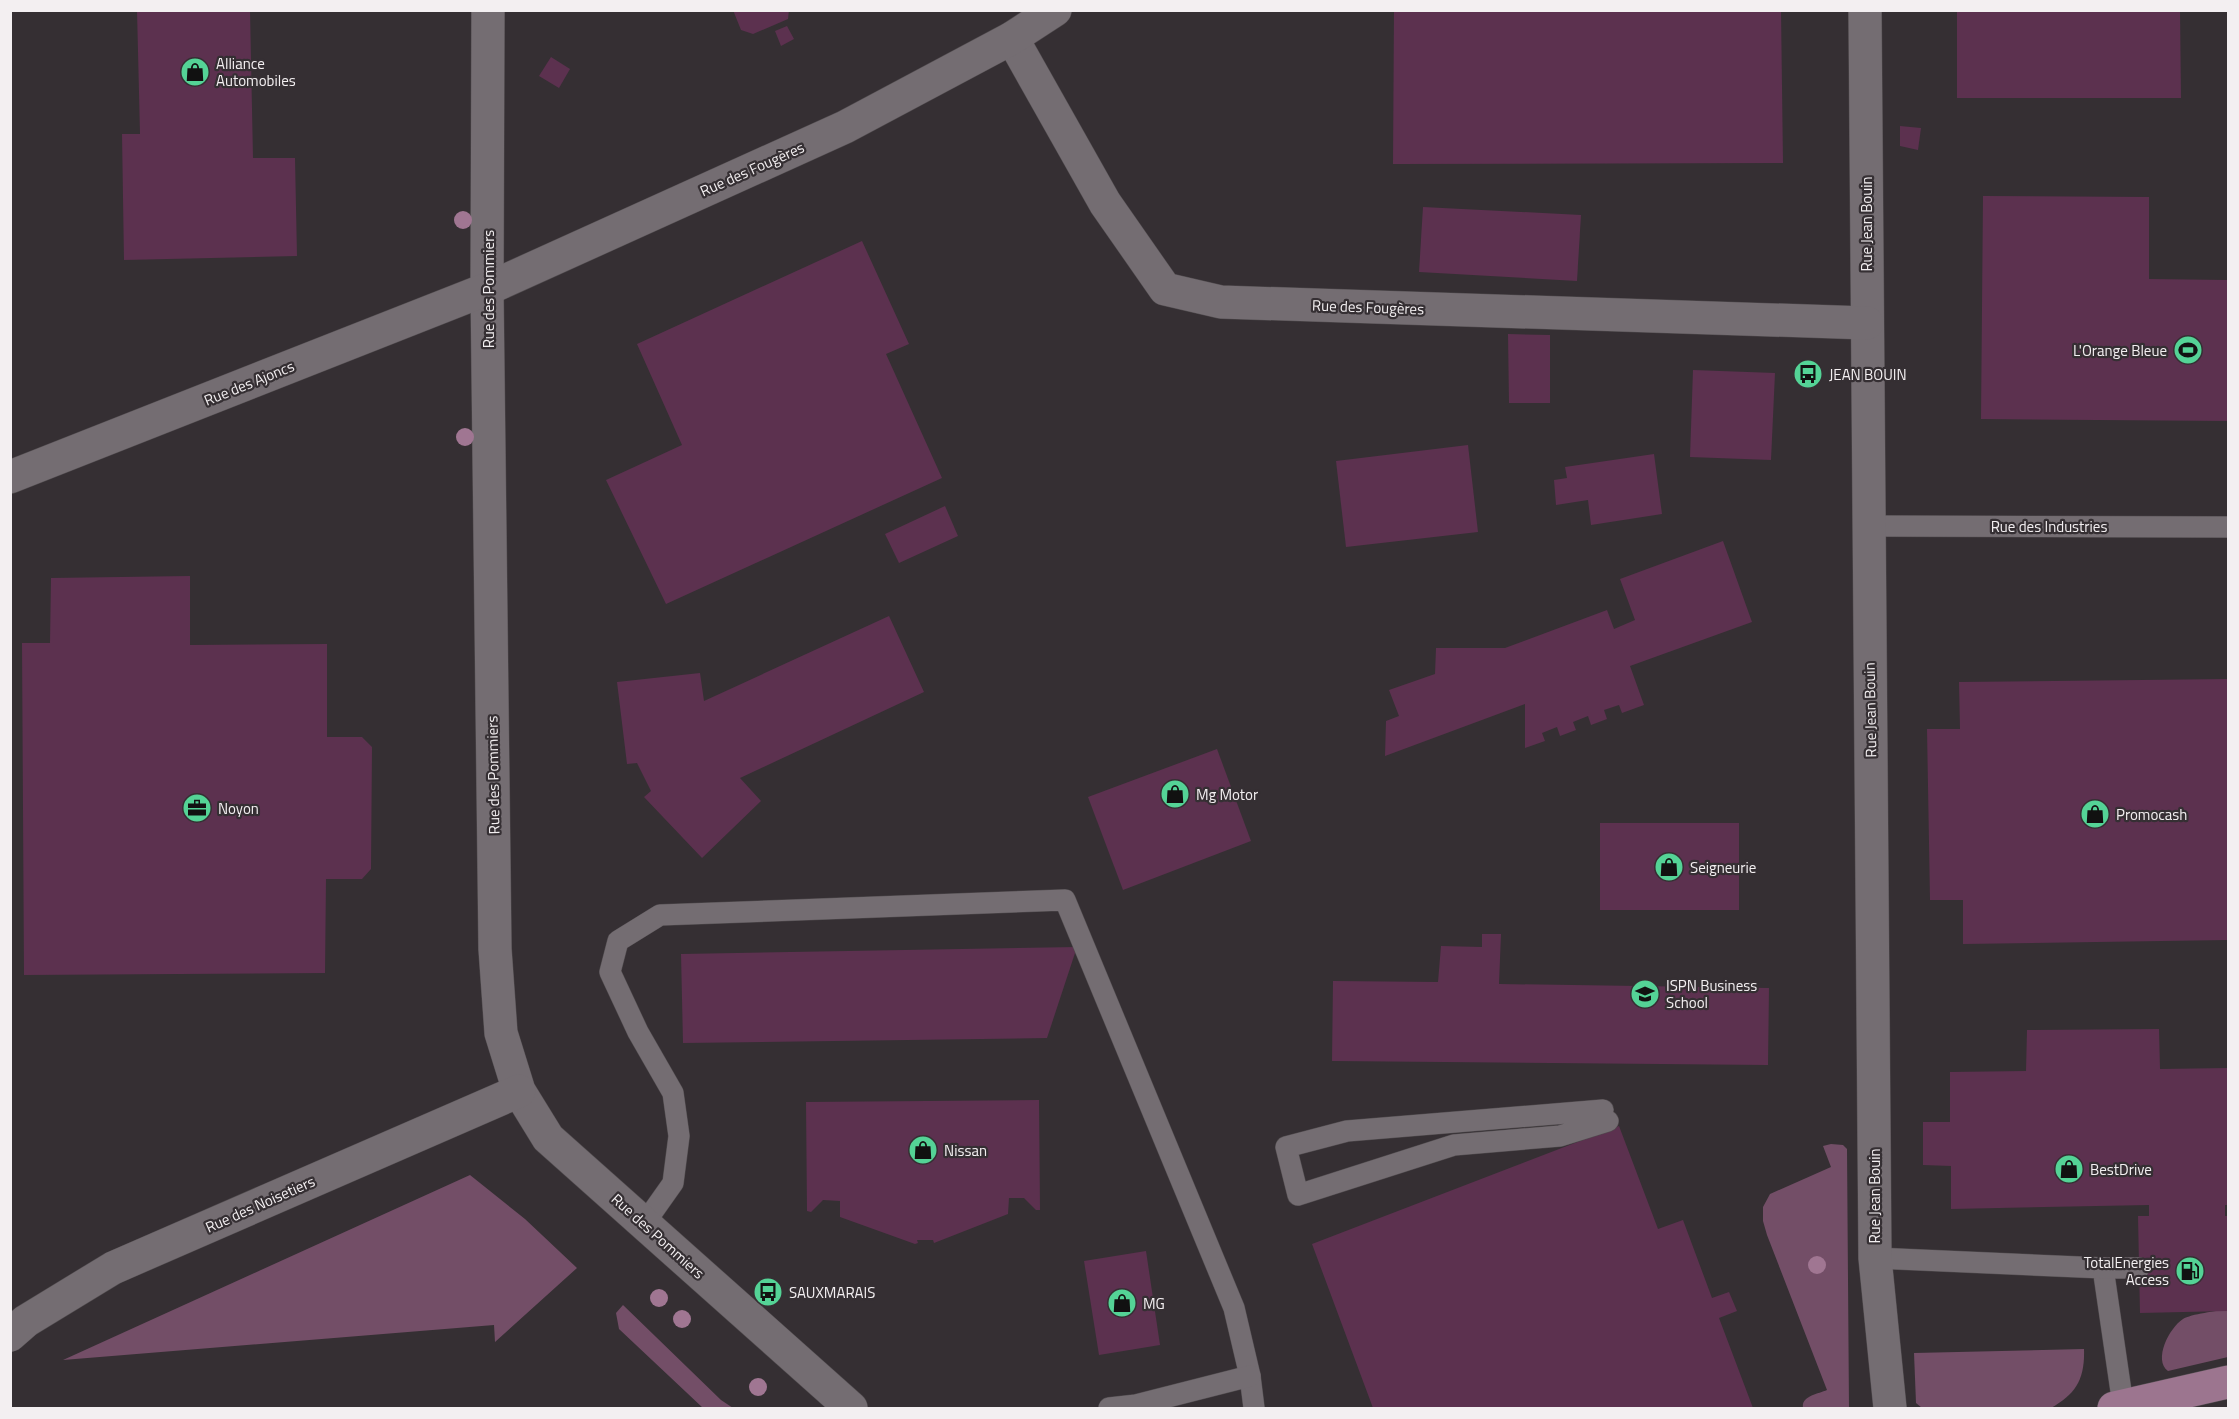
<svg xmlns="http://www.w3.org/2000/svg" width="2239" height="1419" viewBox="0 0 2239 1419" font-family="'Titillium Web',sans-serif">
<rect width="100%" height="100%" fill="#352f33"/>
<!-- green -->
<g fill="#734e67">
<path d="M1831 1144 1843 1145 1847 1149 1849 1408H1803C1801 1396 1818 1394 1827 1390L1767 1235 1763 1221V1207L1770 1194 1831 1167 1823 1146Z"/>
<path d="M470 1175 525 1219 577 1268 495 1342 494 1325 63 1360Z"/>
<path d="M623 1305 721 1400 733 1408H703L619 1329 616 1313Z"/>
<path d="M2228 1309V1357L2168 1371C2153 1360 2169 1328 2183 1319 2191 1314 2217 1311 2228 1309Z"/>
<path d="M2084 1349C2085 1379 2076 1394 2051 1408H1922L1916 1403 1914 1353Z"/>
</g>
<!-- building -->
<g fill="#5c314f">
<path d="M137 10H250L253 158H295L297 256 124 260 122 134H140Z"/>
<path d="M733 10H789L788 19 753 34 741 30Z"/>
<path d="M1394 10H1781L1783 163 1393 164Z"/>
<path d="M1957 10H2180L2181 98H1957Z"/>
<path d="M787 26 794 39 781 46 775 31Z"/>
<path d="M551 57 570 69 559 88 539 76Z"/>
<path d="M1900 126 1921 128 1918 150 1900 146Z"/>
<path d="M1983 196 2149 197V279L2228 280V421L1981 419Z"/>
<path d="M1423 207 1581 215 1577 281 1419 272Z"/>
<path d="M862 241 909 344 886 354 942 478 666 604 606 480 682 445 637 344Z"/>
<path d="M1508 334 1550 335V403H1509Z"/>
<path d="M1693 370 1775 373 1771 460 1690 457Z"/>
<path d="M1468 445 1478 532 1346 547 1336 461Z"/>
<path d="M1654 454 1662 514 1591 525 1588 500 1556 505 1554 480 1567 478 1565 467Z"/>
<path d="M945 506 958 536 899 563 885 534Z"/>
<path d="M1723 541 1752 622 1630 666 1644 705 1622 713 1619 705 1604 710 1607 719 1591 725 1588 716 1573 722 1576 730 1560 736 1557 727 1542 733 1545 741 1525 748V704L1385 756 1386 721 1399 716 1389 690 1435 674 1436 648H1505L1607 610 1614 629 1635 620 1620 579Z"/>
<path d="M190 576V645L327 644V737H362L372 747 371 869 362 879H326L325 973 24 975 22 643H50L51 578Z"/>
<path d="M889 616 924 692 740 778 761 801 702 858 644 797 651 791 637 763 627 764 617 682 700 673 704 701Z"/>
<path d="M2228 679V940L1963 944V900H1930L1927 729H1960L1959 682Z"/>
<path d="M1217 749 1251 841 1123 890 1088 797Z"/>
<rect x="1600" y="823" width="139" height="87"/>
<path d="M1482 934H1501L1499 984 1769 988 1768 1065 1332 1061 1333 981 1438 982 1441 946 1482 947Z"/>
<path d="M1077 947 1047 1038 683 1043 681 954Z"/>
<path d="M2159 1029 2160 1069 2228 1068V1205H2225V1216H2228V1311L2140 1313 2138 1216H2149V1205L1951 1209V1166L1923 1165V1122H1950V1072L2026 1071 2027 1030Z"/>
<path d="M1039 1100 1040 1210H1036L1024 1198H1009L1008 1214 934 1243 933 1240H917L918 1243 915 1244 840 1217V1201L823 1200 811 1212 807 1211 806 1102Z"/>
<path d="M1619 1126 1658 1229 1683 1220 1712 1298 1729 1292 1737 1311 1719 1318 1753 1408H1373L1312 1244Z"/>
<path d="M1146 1251 1160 1345 1099 1355 1084 1261Z"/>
</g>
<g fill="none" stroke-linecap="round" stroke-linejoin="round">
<!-- lane casing -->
<g stroke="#504b4e" stroke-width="22">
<g id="lane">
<path d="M1869 526 2228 527"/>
<path d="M1603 1110 1347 1131 1286 1147 1298 1195 1454 1145 1560 1136 1608 1121"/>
<path d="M644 1224 673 1183 679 1136 673 1093 638 1032 610 972 618 941 660 915 1065 900 1234 1308 1250 1376 1254 1408"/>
<path d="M1875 1258 2103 1268 2123 1405"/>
<path d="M2103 1268H2139"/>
<path d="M1109 1408 1136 1405 1250 1376"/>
</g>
</g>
<!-- street casing -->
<g stroke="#504b4e" stroke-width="34">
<g id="street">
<path d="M488 10 487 289 495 949 501 1033 519 1091 548 1138 851 1408"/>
<path d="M1865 10 1875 1258 1890 1408"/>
<path d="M1012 38 1105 203 1165 289 1221 302 1867 323"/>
<path d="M10 477 487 289 845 127 1012 38 1055 10"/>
<path d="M10 1335 26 1321 113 1268 519 1091"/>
</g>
</g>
<!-- primary casing -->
<g stroke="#504b4e" stroke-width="34">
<path id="primary" d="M2114 1408 2228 1382"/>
</g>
<!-- lane -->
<use href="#lane" stroke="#746d72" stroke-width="21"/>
<!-- street -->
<use href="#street" stroke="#746d72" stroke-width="33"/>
<!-- primary -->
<use href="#primary" stroke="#9c758f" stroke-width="33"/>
</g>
<!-- trees -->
<g fill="#a07692">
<circle cx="463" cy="220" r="9"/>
<circle cx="465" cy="437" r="9"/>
<circle cx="1817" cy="1265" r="9"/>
<circle cx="659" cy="1298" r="9"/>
<circle cx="682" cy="1319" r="9"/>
<circle cx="758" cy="1387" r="9"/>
</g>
<!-- icons -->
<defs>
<g id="shop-disc" transform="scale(1.5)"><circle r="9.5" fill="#54d396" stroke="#352f33"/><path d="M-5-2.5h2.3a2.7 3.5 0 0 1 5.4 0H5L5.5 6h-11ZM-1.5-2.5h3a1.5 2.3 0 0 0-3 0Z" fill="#111"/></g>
<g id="stadium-disc" transform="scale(1.5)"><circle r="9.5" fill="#54d396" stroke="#352f33"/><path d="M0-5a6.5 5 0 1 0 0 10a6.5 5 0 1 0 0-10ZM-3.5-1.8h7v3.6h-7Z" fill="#111"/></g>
<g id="bus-disc" transform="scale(1.5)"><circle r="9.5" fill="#54d396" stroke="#352f33"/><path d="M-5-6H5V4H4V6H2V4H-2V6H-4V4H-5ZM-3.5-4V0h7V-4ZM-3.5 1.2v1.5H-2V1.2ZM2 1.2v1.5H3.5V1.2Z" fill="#111"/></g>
<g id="office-disc" transform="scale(1.5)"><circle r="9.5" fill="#54d396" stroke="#352f33"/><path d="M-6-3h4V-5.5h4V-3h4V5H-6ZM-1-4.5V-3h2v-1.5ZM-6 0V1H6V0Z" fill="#111"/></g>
<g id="university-disc" transform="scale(1.5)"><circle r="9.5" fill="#54d396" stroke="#352f33"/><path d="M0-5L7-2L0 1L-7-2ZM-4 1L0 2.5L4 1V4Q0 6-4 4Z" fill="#111"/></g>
<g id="fuel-disc" transform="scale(1.5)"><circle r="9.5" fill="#54d396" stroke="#352f33"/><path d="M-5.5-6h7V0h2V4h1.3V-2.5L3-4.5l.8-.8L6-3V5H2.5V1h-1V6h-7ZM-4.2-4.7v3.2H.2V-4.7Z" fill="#111"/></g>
</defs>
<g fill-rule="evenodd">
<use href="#shop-disc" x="195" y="72"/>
<use href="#stadium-disc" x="2188" y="350"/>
<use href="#bus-disc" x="1808" y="374"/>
<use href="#shop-disc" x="1175" y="794"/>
<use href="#office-disc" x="197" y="808"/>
<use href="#shop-disc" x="2095" y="814"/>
<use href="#shop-disc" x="1669" y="867"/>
<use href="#university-disc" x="1645" y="994"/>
<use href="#shop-disc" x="923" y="1150"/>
<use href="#shop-disc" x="2069" y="1169"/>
<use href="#fuel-disc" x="2190" y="1271"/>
<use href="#bus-disc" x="768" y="1292"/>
<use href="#shop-disc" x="1122" y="1303"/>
</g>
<g text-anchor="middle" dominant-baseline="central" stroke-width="4.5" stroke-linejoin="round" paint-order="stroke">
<!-- poi labels -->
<g font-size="15" fill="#f3eff1" stroke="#352f33" text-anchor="start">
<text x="216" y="63">Alliance<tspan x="216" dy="17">Automobiles</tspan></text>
<text x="2167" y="350" text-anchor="end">L'Orange Bleue</text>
<text x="1829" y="374">JEAN BOUIN</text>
<text x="1196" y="794">Mg Motor</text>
<text x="218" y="808">Noyon</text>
<text x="2116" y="814">Promocash</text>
<text x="1690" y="867">Seigneurie</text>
<text x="1666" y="985">ISPN Business<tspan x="1666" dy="17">School</tspan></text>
<text x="944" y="1150">Nissan</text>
<text x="2090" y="1169">BestDrive</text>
<text x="2169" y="1262" text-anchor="end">TotalEnergies<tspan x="2169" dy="17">Access</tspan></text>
<text x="789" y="1292">SAUXMARAIS</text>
<text x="1143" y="1303">MG</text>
</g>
<!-- street labels -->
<g font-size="15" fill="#f3eff1" stroke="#352f33">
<text transform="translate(752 169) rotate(-24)">Rue des Fougères</text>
<text transform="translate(1866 224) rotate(-90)">Rue Jean Bouin</text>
<text transform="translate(488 289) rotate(-90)">Rue des Pommiers</text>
<text transform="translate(1368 307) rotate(2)">Rue des Fougères</text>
<text transform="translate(249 383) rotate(-22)">Rue des Ajoncs</text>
<text x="2049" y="526">Rue des Industries</text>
<text transform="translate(1870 710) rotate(-91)">Rue Jean Bouin</text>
<text transform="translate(493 775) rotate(-91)">Rue des Pommiers</text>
<text transform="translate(1874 1196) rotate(-90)">Rue Jean Bouin</text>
<text transform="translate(260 1204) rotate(-24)">Rue des Noisetiers</text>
<text transform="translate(658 1236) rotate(42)">Rue des Pommiers</text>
</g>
</g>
<!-- border -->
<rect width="2239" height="1419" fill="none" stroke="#f3eff1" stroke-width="24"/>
</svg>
